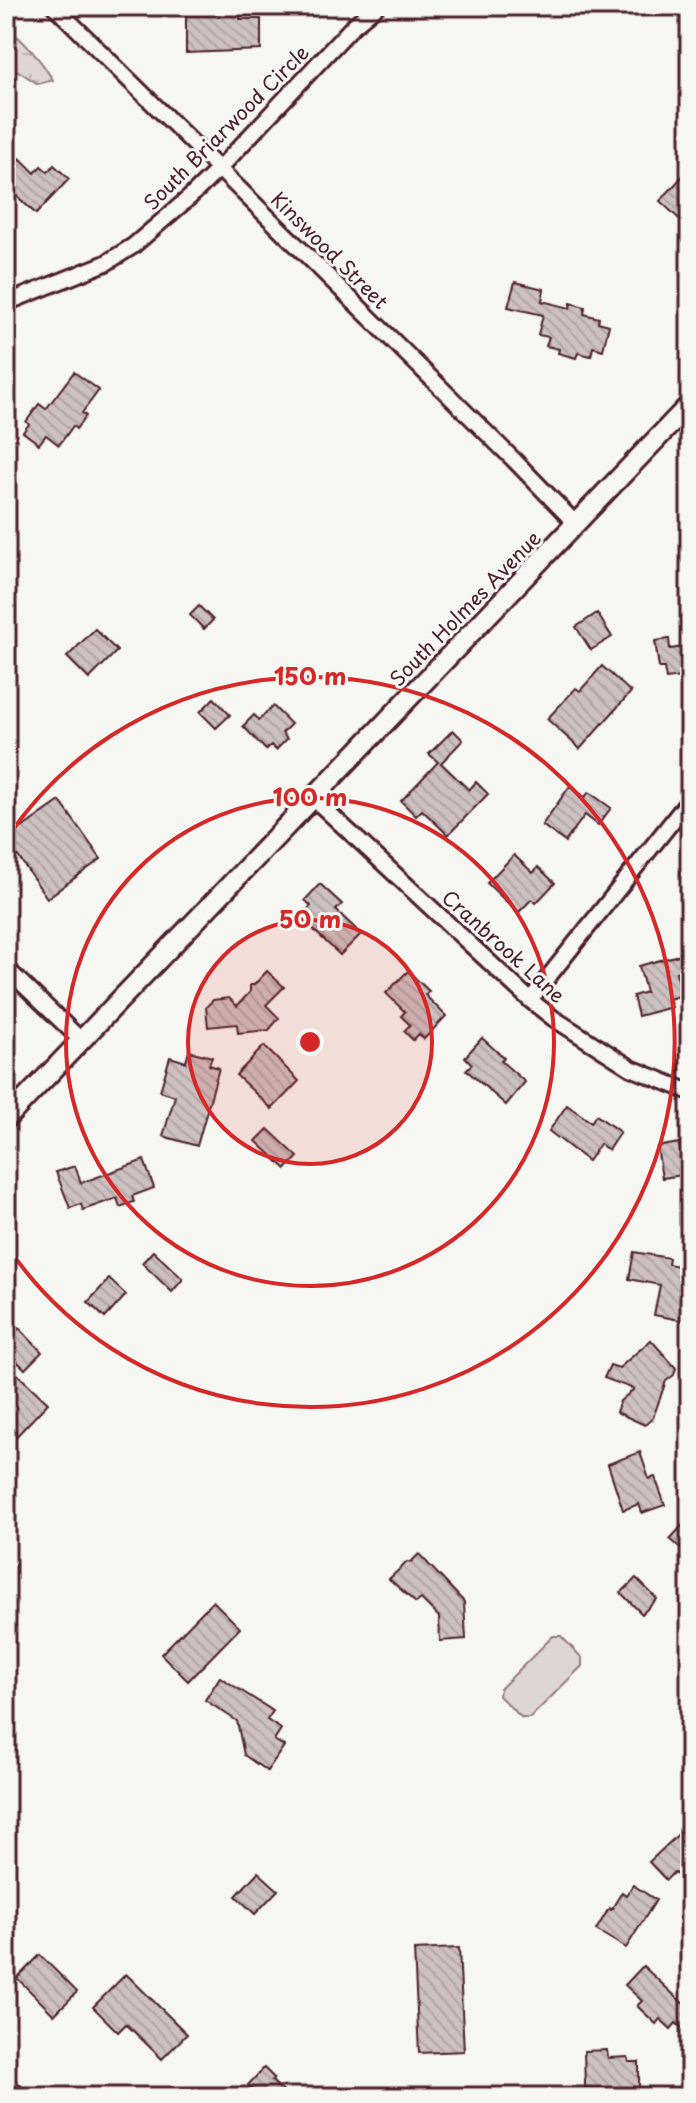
<svg xmlns="http://www.w3.org/2000/svg" width="696" height="2103" viewBox="0 0 696 2103" font-family="'Playpen Sans',sans-serif">
<defs>
<pattern id="wetland-marsh" width="20" height="14" patternUnits="userSpaceOnUse" patternTransform="scale(2)"><rect width="20" height="14" fill="#ddd6d5"/><path d="M1 5h8M5 5V1M11 12h8M15 12V8" fill="none" stroke="#bfb7b7"/></pattern>
<pattern id="building-back-hatch" width="6" height="6" patternUnits="userSpaceOnUse" patternTransform="scale(2)"><rect width="6" height="6" fill="#ccc1c0"/><path d="M-1 5l2 2M0 0l6 6M5-1l2 2" fill="none" stroke="#b1a5a5"/></pattern>
</defs>
<rect width="100%" height="100%" fill="#f6f6f2"/>
<filter id="ink" filterUnits="userSpaceOnUse"><feTurbulence type="fractalNoise" baseFrequency=".0125" numOctaves="2"/><feDisplacementMap in="SourceGraphic" scale="16" xChannelSelector="R" yChannelSelector="G"/><feConvolveMatrix kernelMatrix="1 2 1 2 8 2 1 2 1" color-interpolation-filters="sRGB"/></filter>
<g filter="url(#ink)">
<!-- green -->
<path fill="#ddd6d5" stroke="#947a80" stroke-width="2" d="M553 1636H561L582 1658V1666L530 1718H522L499 1696 500 1689Z"/>
<!-- wetland -->
<path fill="url(#wetland-marsh)" stroke="#947a80" stroke-width="2" d="M6 27C26 42 40 58 53 80L38 84 6 63Z"/>
<!-- building -->
<g fill="url(#building-back-hatch)" stroke="#4a1f2b" stroke-width="2">
<path d="M221 6H240V19H261V50L186 53V14L221 13Z"/>
<path d="M20 158 35 173 41 166 48 172 54 165 69 179 36 214 6 186V173Z"/>
<path d="M690 168V229L660 201Z"/>
<path d="M515 282 544 289 542 301 570 308 571 303 585 307 584 314 599 318 598 322 609 325 603 350 593 347 591 356 578 353 576 358 558 353 559 349 546 346 549 337 538 335 543 315 508 307Z"/>
<path d="M74 372 99 390 82 413 86 416 76 429 73 426 59 445 46 435 39 444 23 432 29 424 26 422 39 404 46 409Z"/>
<path d="M199 606 213 620 204 629 190 615Z"/>
<path d="M597 613 612 637 591 650 576 627Z"/>
<path d="M95 629 117 651 89 679 67 657Z"/>
<path d="M669 639 670 649 690 646V676L666 679 664 668H659L655 641Z"/>
<path d="M602 666 631 692 580 749 547 719 576 688 580 691Z"/>
<path d="M214 698 230 715 216 728 200 712Z"/>
<path d="M273 706 291 724 282 733 287 739 276 750 271 745 266 750 243 726 254 715 259 720Z"/>
<path d="M453 730 463 740 441 763 469 790 476 782 488 794 448 835 422 810 416 816 401 801 438 762 429 754Z"/>
<path d="M570 786 585 797 589 792 611 808 598 825 585 815 565 842 542 825Z"/>
<path d="M60 801 101 859 47 898 6 839Z"/>
<path d="M514 855 533 873 538 867 555 883 536 903 532 899 518 913 487 883Z"/>
<path d="M320 884 342 904 336 910 361 934 340 955 300 917 311 906 305 900Z"/>
<path d="M682 954 686 969 676 972 682 995 669 999 672 1007 638 1016 633 996 646 992 639 966Z"/>
<path d="M267 971 284 987 266 1005 279 1018 269 1030 238 1033 237 1024 208 1027 206 1007 213 1000 229 998 237 1006 250 992V985H254Z"/>
<path d="M408 971 429 991 425 995 446 1016 424 1039 419 1034 413 1040 404 1031 410 1025 401 1016 405 1012 386 993Z"/>
<path d="M482 1038 504 1058 501 1061 525 1082 506 1105 466 1070 472 1064 465 1057Z"/>
<path d="M264 1046 299 1081 272 1109 236 1075Z"/>
<path d="M189 1051 212 1057 209 1065 219 1068 197 1146 163 1136 175 1096 160 1091 170 1057 186 1062Z"/>
<path d="M567 1105 591 1122 596 1115 620 1132 608 1150 600 1144 588 1161 549 1131Z"/>
<path d="M268 1129 298 1157 286 1169 256 1141Z"/>
<path d="M679 1143 682 1157 690 1156V1174L662 1178 657 1147Z"/>
<path d="M144 1160 154 1188 132 1196 134 1202 120 1207 117 1198 83 1210 81 1204 70 1208 56 1172 75 1166 81 1183Z"/>
<path d="M153 1251 183 1279 172 1292 142 1263Z"/>
<path d="M634 1252 669 1258 668 1264 690 1268V1322L654 1315 660 1285 629 1279Z"/>
<path d="M109 1279 126 1295 105 1318 88 1302Z"/>
<path d="M19 1328 42 1352 25 1369 6 1351V1341Z"/>
<path d="M651 1340 676 1368 674 1375 666 1381 653 1418 645 1425 616 1412 620 1401 634 1389 604 1378 610 1365 619 1368Z"/>
<path d="M15 1372 48 1403 12 1441 6 1434V1382Z"/>
<path d="M640 1452 649 1479 655 1477 665 1505 642 1513 639 1504 623 1510 608 1464Z"/>
<path d="M690 1517V1556L670 1539Z"/>
<path d="M419 1554 464 1602 466 1639 440 1641 439 1617 421 1599 416 1603 389 1579 407 1562H411Z"/>
<path d="M636 1578 657 1599 642 1614 621 1593Z"/>
<path d="M213 1601 240 1628 188 1681 161 1654Z"/>
<path d="M220 1677 273 1711 267 1720 281 1729 274 1740 284 1746 267 1771 244 1755 237 1721 205 1700Z"/>
<path d="M690 1823V1865L678 1876 674 1872 666 1880 649 1862Z"/>
<path d="M258 1872 278 1890 255 1914 236 1896Z"/>
<path d="M633 1885 656 1900 626 1948 596 1930 609 1908 611 1910 622 1892 626 1895Z"/>
<path d="M459 1948 464 2051 419 2053 414 1950Z"/>
<path d="M40 1955 77 1992 54 2015 17 1978Z"/>
<path d="M643 1966 690 2010V2036L676 2023 671 2029 660 2019 656 2024 637 2006 642 2001 625 1985Z"/>
<path d="M126 1974 187 2034 162 2059 126 2024 118 2032 93 2007Z"/>
<path d="M607 2050 608 2058 628 2057 629 2062H639V2088L585 2089 584 2051Z"/>
<path d="M264 2068 274 2078 272 2081 289 2097H260L248 2085Z"/>
</g>
<g fill="none" stroke-linecap="round" stroke-linejoin="round">
<!-- minor casing -->
<g stroke="#4a1f2b" stroke-width="20">
<g id="minor">
<path d="M54 6 515 461 576 524"/>
<path d="M6 303 106 263 133 246 190 197 219 169 354 25 377 6"/>
<path d="M313 798 530 1000 553 1018 631 1068 690 1092"/>
<path d="M6 968 82 1041"/>
<path d="M530 1000 690 799"/>
</g>
</g>
<!-- tertiary casing -->
<g stroke="#4a1f2b" stroke-width="24">
<path id="tertiary" d="M6 1119 690 404"/>
</g>
<!-- primary casing -->
<g stroke="#4a1f2b" stroke-width="28">
<path id="primary" d="M6 2089 14 2097"/>
</g>
<!-- minor -->
<use href="#minor" stroke="#f6f6f2" stroke-width="14"/>
<!-- tertiary -->
<use href="#tertiary" stroke="#f6f6f2" stroke-width="18"/>
<!-- primary -->
<use href="#primary" stroke="#f6f6f2" stroke-width="22"/>
</g>
</g>
<!-- distance rings -->
<circle cx="310" cy="1042" r="122" fill="#d62828" fill-opacity=".12"/>
<g fill="none" stroke="#d62828" stroke-width="4">
<circle cx="310" cy="1042" r="122"/>
<circle cx="310" cy="1042" r="244"/>
<path d="M7 838A365 365 0 1 1 7 1246"/>
</g>
<g text-anchor="middle" dominant-baseline="central" stroke-width="6" stroke-linejoin="round" paint-order="stroke">
<!-- street labels -->
<g font-size="20" fill="#4a1f2b" stroke="#f6f6f2">
<text transform="translate(226 127) rotate(-45)">South Briarwood Circle</text>
<text transform="translate(330 250) rotate(45)">Kinswood Street</text>
<text transform="translate(465 608) rotate(-46)">South Holmes Avenue</text>
<text transform="translate(504 946) rotate(42)">Cranbrook Lane</text>
</g>
</g>
<circle cx="310" cy="1042" r="12" fill="#d62828" stroke="#f6f6f2" stroke-width="4"/>
<g font-size="24" text-anchor="middle" font-weight="bold" fill="#d62828" stroke="#f6f6f2" stroke-width="6" stroke-linejoin="round" paint-order="stroke">
<text x="310" y="685">150 m</text>
<text x="310" y="806">100 m</text>
<text x="310" y="928">50 m</text>
</g>
<!-- margin -->
<rect width="696" height="2103" fill="none" stroke="#f6f6f2" stroke-width="32"/>
<rect x="16" y="16" width="664" height="2071" fill="none" stroke="#4a1f2b" stroke-width="3" filter="url(#ink)"/>
</svg>
